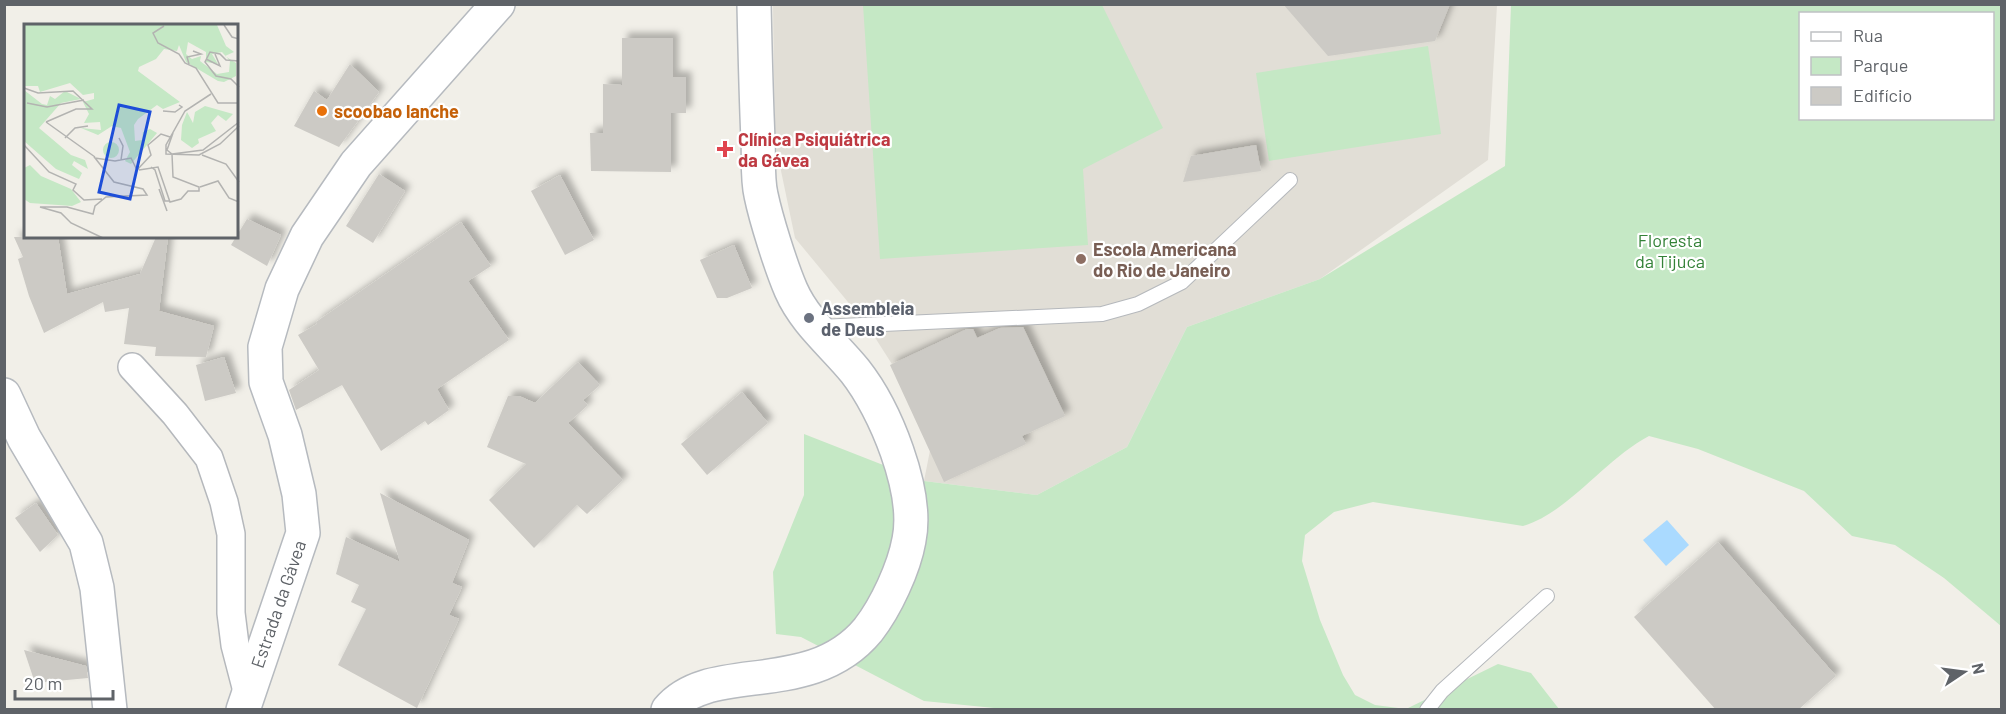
<svg xmlns="http://www.w3.org/2000/svg" width="2006" height="714" viewBox="0 0 2006 714" font-family="Barlow,sans-serif">
<defs>
<filter id="shadow"><feDropShadow dx="5.5" dy="-5.5" stdDeviation="3" flood-color="#0004"/></filter>
</defs>
<rect width="100%" height="100%" fill="#f1efe8"/>
<!-- education -->
<path fill="#e1ded6" d="M773 5H1497L1488 160 1320 279 1187 327 1127 447 1037 495 924 481 934 430 867 325 795 238 775 142Z"/>
<!-- green -->
<g fill="#c5e8c5" fill-rule="evenodd">
<path d="M863 5H1102L1163 128 1083 169 1088 245 880 259Z"/>
<path d="M1511 5H2001V626L1944 578 1895 545 1852 536 1804 491 1698 449 1649 436C1605 459 1568 513 1523 526L1373 502 1334 512 1305 535 1302 561 1320 620 1343 675 1355 695 1375 705 1406 709 1498 664 1531 673 1559 709 1014 710 924 701 801 637 776 634 773 572 804 495V434L924 481 1037 495 1127 447 1187 327 1320 279 1505 166ZM1800 14H1992V118H1800Z"/>
<path d="M1428 46 1441 134 1269 161 1256 73Z"/>
</g>
<!-- water -->
<path fill="#aadaff" d="M1667 520 1689 545 1666 566 1643 540Z"/>
<!-- building -->
<g fill="#cccac5" filter="url(#shadow)">
<path d="M1283 4H1450L1435 41 1328 56Z"/>
<path d="M622 38H673V77H686V113H671V172L591 171 590 133H603V84L622 85Z"/>
<path d="M350 64 379 92 339 147 294 126 314 91 327 100Z"/>
<path d="M1256 145 1261 171 1183 182 1191 156Z"/>
<path d="M379 174 405 191 373 243 346 226Z"/>
<path d="M560 175 594 240 565 255 531 191Z"/>
<path d="M247 219 281 235 267 266 231 245Z"/>
<path d="M461 222 491 266 468 281 509 340 437 389 449 410 428 425 425 421 381 451 342 385 296 410 289 390 319 370 298 335 317 324 316 322Z"/>
<path d="M14 237H58L67 294 140 274 156 237H168L159 311 214 326 206 357 155 356 156 347 124 344 129 308 105 312 103 302 44 333 29 296 18 259 23 257Z"/>
<path d="M734 245 752 288 727 298H717L700 260Z"/>
<path d="M1023 327 1065 416 1022 436 1026 444 944 482 890 365 967 329H973L977 338 1000 328Z"/>
<path d="M224 357 236 393 205 401 196 365Z"/>
<path d="M578 362 600 385 583 400 588 405 568 423 623 480 587 514 577 505 534 548 489 500 526 464 487 447 508 396H519L535 403Z"/>
<path d="M742 392 768 423 707 475 681 444Z"/>
<path d="M380 493 469 540 452 583 462 587 449 615 459 619 417 708 338 665 366 609 351 602 359 585 336 574 346 537 400 562Z"/>
<path d="M36 503 58 535 40 552 15 518Z"/>
<path d="M1718 542 1836 676 1798 710H1716L1634 617Z"/>
<path d="M24 650 86 666 88 678 35 683Z"/>
</g>
<g fill="none" stroke-linecap="round" stroke-linejoin="round">
<!-- lane casing -->
<g stroke="#b5b8bc" stroke-width="16">
<g id="lane">
<path d="M819 327 1102 314 1138 304 1182 282 1290 180"/>
<path d="M1427 710 1442 691 1547 596"/>
</g>
</g>
<!-- street casing -->
<g stroke="#b5b8bc" stroke-width="30">
<path id="street" d="M132 367 175 414 209 458 224 502 231 534V613L235 645 247 691"/>
</g>
<!-- secondary casing -->
<g stroke="#b6babf" stroke-width="36">
<g id="secondary">
<path d="M4 395 24 438 86 543 97 588 110 710"/>
<path d="M243 710 303 533 299 494 285 435 266 382 265 347 282 289 307 236 356 164 498 4"/>
<path d="M668 710C710 659 810 700 868 630 886 607 904 568 909 540 919 491 885 409 855 371 833 344 805 322 791 290 781 267 766 219 761 195 757 178 759 158 758 140 756 95 755 50 754 4"/>
</g>
</g>
<!-- lane -->
<use href="#lane" stroke="#fff" stroke-width="14"/>
<!-- street -->
<use href="#street" stroke="#fff" stroke-width="27"/>
<!-- secondary -->
<use href="#secondary" stroke="#fff" stroke-width="33"/>
</g>
<!-- markers -->
<circle fill="#e8710a" stroke="#fff" stroke-width="2" cx="322" cy="111" r="6"/>
<path fill="#e0444e" stroke="#fff" stroke-width="2" d="M722 140h6v6h6v6h-6v6h-6v-6h-6v-6h6z"/>
<circle fill="#8d6e63" stroke="#fff" stroke-width="2" cx="1081" cy="259" r="6"/>
<circle fill="#6b7280" stroke="#fff" stroke-width="2" cx="809" cy="318" r="6"/>
<g text-anchor="middle" dominant-baseline="central" stroke-width="4.5" stroke-linejoin="round" paint-order="stroke">
<!-- food labels -->
<g font-size="18" font-weight="bold" fill="#c56008" stroke="#fff" text-anchor="start">
<text x="334" y="111">scoobao lanche</text>
</g>
<!-- health labels -->
<g font-size="18" font-weight="bold" fill="#be3a42" stroke="#fff" text-anchor="start">
<text x="738" y="139">Clínica Psiquiátrica<tspan x="738" dy="21">da Gávea</tspan></text>
</g>
<!-- park labels -->
<g font-size="18" fill="#348238" stroke="#fff">
<text x="1670" y="240">Floresta<tspan x="1670" dy="21">da Tijuca</tspan></text>
</g>
<!-- education labels -->
<g font-size="18" font-weight="bold" fill="#785e54" stroke="#fff" text-anchor="start">
<text x="1093" y="249">Escola Americana<tspan x="1093" dy="21">do Rio de Janeiro</tspan></text>
</g>
<!-- worship labels -->
<g font-size="18" font-weight="bold" fill="#5b616d" stroke="#fff" text-anchor="start">
<text x="821" y="308">Assembleia<tspan x="821" dy="21">de Deus</tspan></text>
</g>
<!-- street labels -->
<g font-size="18" fill="#5f6368" stroke="#fff">
<text transform="translate(278 604) rotate(-71)">Estrada da Gávea</text>
</g>
</g>
<!-- overview -->
<g transform="translate(24 24)">
<rect width="214" height="214" fill="#f1efe8"/>
<path d="M0 1H193L202 22 210 28 201 32 212 39V52L200 58 194 57 162 38 155 21 153 27 140 25 132 35 115 43 114 47 156 78 139 85 133 81 114 95 110 101 111 117 118 116 119 108 126 105 133 109 107 140 101 137 106 128 97 104 88 102 74 111 57 104 77 106 76 98 60 99 65 90 59 78 70 75V69L59 71 46 59 16 68 14 62H0ZM164 18 182 28V38L194 40 188 30 198 28 206 37 205 48 193 50 176 37 177 32 168 35 162 30ZM0 66 18 80 23 81 26 72 31 75 41 67 57 75 37 79 15 104 47 131 61 136 64 145 50 137 48 141 58 149 55 155 32 145 0 117ZM181 82 209 90 202 97 194 91 187 99 192 107 174 115 175 119 168 124 157 116 158 101 163 88 169 99 171 88ZM79 126a8 8 0 1 1 16 0a8 8 0 1 1-16 0ZM6 141 17 152 47 165 57 178 48 182 6 179 0 175V144Z" fill="#c5e8c5" fill-rule="evenodd"/>
<path fill="none" stroke="#b3b3b1" stroke-width="1.5" d="M200 1 208 13 215 15M140 2 129 9 134 19 155 30 161 39 172 44 194 79H215M182 35 196 42 191 30M215 37 202 36 196 30 186 28 181 38 192 52 207 55 215 63M165 40 163 33 177 30 169 27M0 64 14 69 49 67 68 85H52L22 98M187 70 161 87 142 121V130L175 131 196 120 215 102M3 79 23 83 60 76M139 87 151 88 158 83 155 81M22 98 71 133M41 114 51 104 64 102M95 114 99 122 97 136M0 121 25 148 52 160 49 166 60 176 78 175M148 130 179 126 215 98M178 131 202 140 215 158M127 143 131 146 141 177H145M115 146 134 143 146 178 157 175 164 167H175V163L149 153 148 130 143 126 149 109M176 163 194 157 205 174 215 178M135 165 143 187M79 214 47 199 37 189 16 183H43L69 190 71 182 82 173 123 171 119 165 90 158 71 134 91 137 107 134 113 146 127 131 124 121 137 110 146 113"/>
<path fill="#1d4ed8" fill-opacity="0.15" stroke="#1d4ed8" stroke-width="3" d="M95 81 126 88 106 175 75 168Z"/>
<rect width="214" height="214" fill="none" stroke="#5f6368" stroke-width="3"/>
</g>
<!-- border -->
<rect width="2006" height="714" fill="none" stroke="#5f6368" stroke-width="12"/>
<!-- legend -->
<rect x="1799" y="12" width="195" height="108" fill="#ffffff" stroke="#bfc1c3" stroke-width="1.5"/>
<rect x="1811" y="32" width="30" height="9" fill="#ffffff" stroke="#bfc1c3" stroke-width="1.5"/>
<text x="1853" y="42" font-size="18" fill="#5f6368">Rua</text>
<rect x="1811" y="57" width="30" height="18" fill="#c5e8c5" stroke="#bfc1c3" stroke-width="1.5"/>
<text x="1853" y="72" font-size="18" fill="#5f6368">Parque</text>
<rect x="1811" y="87" width="30" height="18" fill="#cccac5" stroke="#bfc1c3" stroke-width="1.5"/>
<text x="1853" y="102" font-size="18" fill="#5f6368">Edifício</text>
<!-- north arrow -->
<g transform="translate(1964 672) rotate(77)" stroke="#ffffff" stroke-width="4.5" paint-order="stroke">
<path d="M0-4.5L10 22L0 15L-10 22Z" fill="#5f6368"/>
<text y="-9" font-size="16" font-weight="bold" text-anchor="middle" fill="#5f6368">N</text>
</g>
<!-- scale -->
<path d="M15 690v9h98v-9" fill="none" stroke="#5f6368" stroke-width="3"/>
<text x="24" y="690" font-size="18" fill="#5f6368" stroke="#ffffff" stroke-width="4.5" paint-order="stroke">20 m</text>
</svg>
